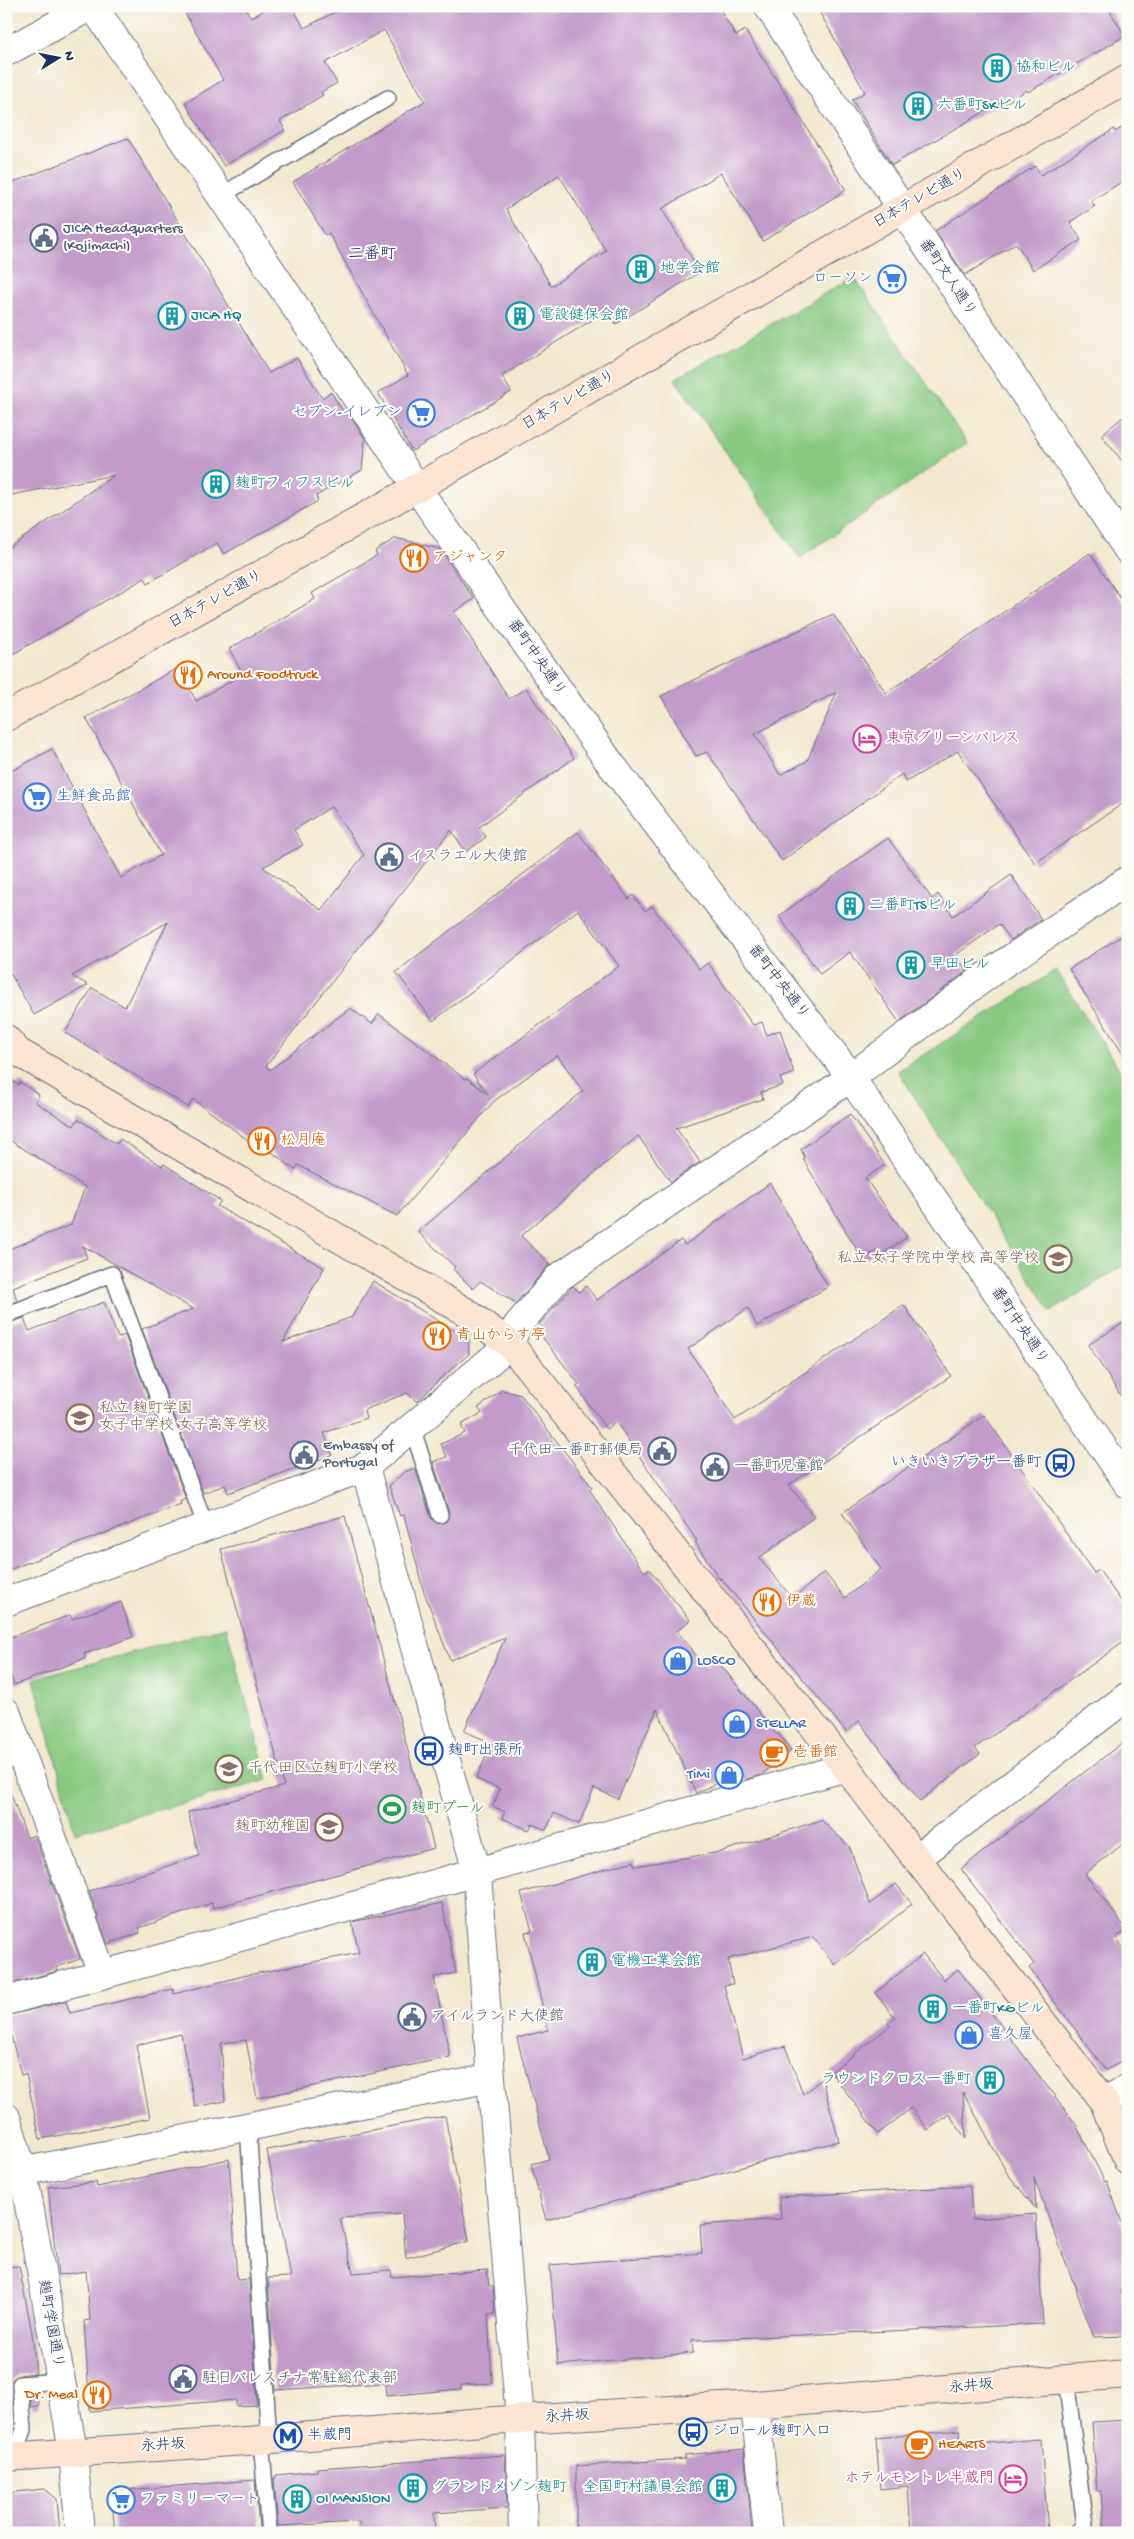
<svg xmlns="http://www.w3.org/2000/svg" width="1134" height="2539" viewBox="0 0 1134 2539" font-family="'Gochi Hand','Klee One',sans-serif">
<rect width="100%" height="100%" fill="#fdfcf7"/>
<filter id="ink" filterUnits="userSpaceOnUse"><feTurbulence type="fractalNoise" baseFrequency=".02" numOctaves="2"/><feDisplacementMap in="SourceGraphic" scale="10" xChannelSelector="R" yChannelSelector="G"/><feConvolveMatrix kernelMatrix="1 2 1 2 8 2 1 2 1" color-interpolation-filters="sRGB"/></filter>
<filter id="wash" filterUnits="userSpaceOnUse"><feTurbulence type="fractalNoise" baseFrequency=".0096" numOctaves="4" result="noise"/><feDisplacementMap in="SourceGraphic" scale="20" xChannelSelector="R" yChannelSelector="G"/><feGaussianBlur stdDeviation="1.12" result="paint"/><feColorMatrix in="noise" values="0 0 0 0 0 0 0 0 0 0 0 0 0 0 0 0 0 1.4 0 .05"/><feComposite in="paint" operator="in"/></filter>
<g filter="url(#wash)">
<rect width="100%" height="100%" fill="#f3e7ce"/>
<!-- green -->
<g fill="#88c981" stroke="#527c70">
<path d="M854 277 967 443 800 558 675 379Z"/>
<path d="M1056 970 1128 1083V1262L1051 1312 898 1071Z"/>
<path d="M226 1627 268 1780 75 1833 34 1679Z"/>
</g>
<g id="blocks">
<!-- building -->
<g fill="#c29bca" fill-rule="evenodd">
<path d="M181 6H244L251 18 271 6H292L304 28 347 6H718L736 36 745 30 846 190 763 241 721 173 662 209 700 272 616 324 608 310 502 376 511 392 412 451 378 393 408 375 329 233 325 235 293 182 425 101 384 30 325 63 337 83 321 92 323 95 280 121 285 130 224 166 185 103 223 80ZM559 175 606 251 551 286 506 209Z"/>
<path d="M816 6H1107L1125 36 1028 92 1027 90 1005 103 1003 101 892 165 852 100 865 92Z"/>
<path d="M1128 124V178L1091 201 1095 206 1070 222 1081 240 1033 270 1016 243 965 275 935 231 1035 166 1041 175 1114 129 1115 132Z"/>
<path d="M128 138 269 373 297 358 322 398 331 392 344 413 347 411 365 439 362 470 316 496 318 501 224 554 217 543 148 583 145 578 6 658V550L114 475 6 496V185Z"/>
<path d="M1128 413V468L1101 435Z"/>
<path d="M396 538 440 549 474 599 454 612 509 699 526 688 574 758 479 827 486 837 466 852 451 830 266 1066 270 1070 350 1008 372 1024 379 1014 465 1079 467 1078 488 1094 473 1074 619 966 578 910 433 1021 396 972 578 832 629 899 633 895 645 911 652 906 699 969 708 963 753 1025 762 1022 767 1035 780 1030 794 1073 780 1078 783 1085 761 1092 763 1099 676 1128 700 1162 671 1182 638 1136 521 1236 550 1264 516 1303 480 1281 473 1289 453 1269 455 1267 418 1232 583 1091 557 1055 494 1101 397 1216 298 1165 295 1170 268 1149 265 1153 193 1099 188 1107 65 1033 92 988 125 1007 168 922 72 976 88 985 34 1015 6 966V774L52 749 121 878 161 855 86 718 178 668 196 701 243 674 229 649 315 599 312 593 377 555 375 551ZM331 807 364 855 321 910 263 867 303 845 294 830Z"/>
<path d="M1090 553 1128 609V800L1035 863 958 751 906 782 902 774 782 861 707 752 696 756 661 696 833 614 886 693ZM837 692 807 761 780 775 755 734Z"/>
<path d="M888 838 932 899 938 894 953 916 1011 875 1041 919 1011 940 999 924 956 955 967 971 899 1022 850 952 820 974 779 916Z"/>
<path d="M1128 932V1062L1069 969Z"/>
<path d="M6 1076 18 1085 20 1082 39 1095 35 1102 74 1126 78 1119 117 1144 120 1139 162 1166 164 1164 221 1201 217 1206 324 1268 283 1342 352 1317 373 1281 468 1339 469 1354 439 1380 417 1402 407 1393 364 1410 366 1418 324 1433 332 1455 228 1493 225 1485 203 1493 142 1329 193 1309 83 1246 87 1258 13 1287 17 1301 6 1305V1250L71 1225 85 1187 6 1138Z"/>
<path d="M850 1114 885 1165 865 1178 907 1237 880 1256 876 1251 863 1260 803 1159 805 1158 801 1149Z"/>
<path d="M770 1183 828 1287 757 1326 748 1308 688 1349 735 1420 904 1305 951 1376 789 1485 814 1517 759 1558 793 1599 824 1572 845 1598 881 1569 842 1513 984 1415 1094 1573 1099 1570 1128 1611V1639L975 1748 980 1754 920 1801 859 1721 846 1732 721 1578 720 1580 695 1542 697 1541 616 1422 606 1429 576 1386 579 1384 539 1333 542 1331 538 1326 573 1286 579 1292 586 1286 597 1300 681 1240 685 1245Z"/>
<path d="M104 1302 118 1338 125 1335 186 1499 180 1501 181 1504 6 1571V1324L24 1318 29 1331Z"/>
<path d="M1128 1320V1407L1088 1345Z"/>
<path d="M502 1390 521 1395 592 1487 589 1489 644 1572 649 1569 690 1620 677 1631 705 1667 715 1658 776 1734 778 1733 791 1750 761 1775 746 1779 740 1772 696 1793 657 1709 618 1799 594 1788 579 1824 554 1813 546 1830 532 1824 529 1830 502 1818 505 1812 493 1806 500 1789 476 1779 492 1743 464 1731 505 1638 450 1660 423 1589 404 1515 400 1516 389 1486 404 1472 415 1468 431 1518 438 1524 447 1522 449 1512 433 1462 447 1457 441 1444 465 1433 461 1425 482 1413 478 1408Z"/>
<path d="M345 1516 434 1848 213 1908 212 1903 139 1928 140 1933 108 1944 89 1891 199 1856 188 1812 284 1786 221 1549Z"/>
<path d="M121 1602 133 1637 84 1654 86 1658 14 1685 6 1663V1639L70 1615 72 1619Z"/>
<path d="M1128 1738V1840L1085 1874 1127 1930 1116 1938 1128 1954V2058L1106 2070 1029 1968 1034 1964 961 1869Z"/>
<path d="M6 1789H9L27 1838 34 1835 80 1959 57 1967 58 1971 6 1985Z"/>
<path d="M821 1820 849 1846 870 1904 896 1884 912 1904 835 1965 813 1937 728 1959 733 1984 724 1985 743 2058 785 2046 803 2094 822 2079 839 2141 546 2220 531 2164 549 2159 517 2038 548 2030 525 1932 532 1931 521 1893 634 1861 635 1866 720 1852Z"/>
<path d="M442 1903 456 1973 434 1977 450 2057 257 2098 246 2040 221 2043 225 2101 195 2107 181 2034 136 2045 150 2118 40 2139 26 2074 21 2075 6 2016 66 2001 70 2013 173 1989 174 1994 243 1976 359 1953 352 1922Z"/>
<path d="M923 1954 944 1980 958 1969 1075 2123 1105 2182 1107 2181 1128 2240V2288L1120 2291 1128 2312V2336L1094 2337 1034 2178 1036 2209 1007 2173 963 2092 966 2139 949 2114 928 2130 911 2108 878 2134 831 2072 890 2026 888 2023 895 2017 875 1993Z"/>
<path d="M445 2116 469 2241 406 2258 402 2214 340 2218 353 2273 391 2270 392 2277 487 2270 489 2286H493L495 2314H488L492 2383 461 2385V2389L386 2396 385 2383 275 2390 268 2278 291 2277 267 2150Z"/>
<path d="M229 2159 237 2280 249 2279 257 2405 236 2406V2400L90 2411 84 2321 90 2320 86 2271 58 2275 48 2187 96 2182 97 2187Z"/>
<path d="M970 2186 972 2219 1036 2214 1043 2324 692 2340 693 2353 558 2365 550 2265 702 2253 700 2225 781 2219 779 2197Z"/>
<path d="M19 2266 32 2333 36 2373 19 2375 12 2380 13 2409H6V2267Z"/>
<path d="M38 2392 39 2406 31 2407 30 2393Z"/>
<path d="M1128 2420V2533H1104L1101 2491H1097L1092 2422Z"/>
<path d="M960 2430 961 2445 1041 2439 1048 2533H911L908 2486 880 2489 876 2438Z"/>
<path d="M744 2449 752 2533H576V2466L685 2459V2455Z"/>
<path d="M505 2455 507 2508 434 2513 435 2533H360L359 2522 278 2526 274 2478H276V2475L317 2471V2468Z"/>
<path d="M255 2480 259 2528 252 2529V2533H115L111 2491Z"/>
<path d="M45 2489 57 2499 60 2533H6V2493Z"/>
</g>
</g>
</g>
<g filter="url(#ink)">
<use href="#blocks" fill-opacity="0" stroke="#676f85" stroke-width="1"/>
<g fill="none" stroke-linecap="round" stroke-linejoin="round">
<!-- lane casing -->
<g stroke="#676f85" stroke-width="18">
<g id="lane">
<path d="M220 196 388 98"/>
<path d="M6 1315 112 1274 206 1527"/>
<path d="M412 1427 440 1515"/>
<path d="M248 2127 269 2439"/>
<path d="M1066 2379 1085 2525 1077 2533"/>
<path d="M261 2440 269 2533"/>
<path d="M14 2456 24 2430 20 2384 61 2381"/>
</g>
</g>
<!-- street casing -->
<g stroke="#676f85" stroke-width="30">
<g id="street">
<path d="M93 6 432 510 610 763 842 1065 1128 1484"/>
<path d="M768 6 1128 550"/>
<path d="M6 52 91 6"/>
<path d="M365 1467 477 1872 491 2078 520 2419 523 2533"/>
<path d="M6 1602 365 1467 510 1344 517 1326 558 1278 850 1078 997 968 1128 880"/>
<path d="M6 1712 102 1973"/>
<path d="M917 1858 1128 1696"/>
<path d="M6 2001 477 1872 846 1767"/>
<path d="M1104 2102 1128 2088"/>
<path d="M6 2117 23 2172 61 2381 73 2452 80 2533"/>
<path d="M6 2175 491 2078"/>
<path d="M755 2405 768 2533"/>
</g>
</g>
<!-- secondary casing -->
<g stroke="#676f85" stroke-width="30">
<g id="secondary">
<path d="M6 717 418 487 1128 79"/>
<path d="M6 1039 18 1052 466 1312 510 1344 846 1767 1104 2102 1128 2161"/>
<path d="M6 2457 261 2440 520 2419 755 2405 1128 2374"/>
</g>
</g>
<!-- lane -->
<use href="#lane" stroke="#fff" stroke-width="15"/>
<!-- street -->
<use href="#street" stroke="#fff" stroke-width="28"/>
<!-- secondary -->
<use href="#secondary" stroke="#fde4d0" stroke-width="28"/>
</g>
</g>
<!-- icons -->
<defs>
<g id="building-ring" transform="scale(1.4375)"><circle r="9.5" fill="#fdfcf7" stroke="#0f9aa8" stroke-width="1.5"/><path d="M-4-6H4V6H1V3H-1V6H-4ZM-2.5-4.3h1.7v1.8h-1.7ZM.8-4.3h1.7v1.8H.8ZM-2.5-1h1.7V.8h-1.7ZM.8-1h1.7V.8H.8Z" fill="#0f9aa8"/></g>
<g id="civic-ring" transform="scale(1.4375)"><circle r="9.5" fill="#fdfcf7" stroke="#5c6f8a" stroke-width="1.5"/><path d="M-.6-6.5H3V-4.5H.6V-3L4-1V1h2V6H-6V1h2V-1L-.6-3ZM-1.2 2.5V6h2.4V2.5Z" fill="#5c6f8a"/></g>
<g id="supermarket-ring" transform="scale(1.4375)"><circle r="9.5" fill="#fdfcf7" stroke="#3f7fe0" stroke-width="1.5"/><path d="M-6-5.5h2.5l.6 2H6L4.5 2H-2.5L-4.4-4H-6ZM-1.5 3.2a1.3 1.3 0 1 0 .1 0ZM3 3.2a1.3 1.3 0 1 0 .1 0Z" fill="#3f7fe0"/></g>
<g id="restaurant-ring" transform="scale(1.4375)"><circle r="9.5" fill="#fdfcf7" stroke="#e8710a" stroke-width="1.5"/><path d="M-5-6h1v4h1v-4h1v4h1v-4h1v5L-1.5 .5V6h-2V.5L-5-1ZM5-6V6H3V1.5H1.5Q1.5-4 5-6Z" fill="#e8710a"/></g>
<g id="hotel-ring" transform="scale(1.4375)"><circle r="9.5" fill="#fdfcf7" stroke="#d1479c" stroke-width="1.5"/><path d="M-6-4.5h1.5V1H6V5H4.5V3h-9V5H-6ZM-4 0a1.8 1.8 0 1 1 3.6 0ZM.5 0V-2.5h3Q6-2.5 6 0Z" fill="#d1479c"/></g>
<g id="school-ring" transform="scale(1.4375)"><circle r="9.5" fill="#fdfcf7" stroke="#8d6e63" stroke-width="1.5"/><path d="M0-5L7-2L0 1L-7-2ZM-4 1L0 2.5L4 1V4Q0 6-4 4Z" fill="#8d6e63"/></g>
<g id="bus-ring" transform="scale(1.4375)"><circle r="9.5" fill="#fdfcf7" stroke="#1a4fb4" stroke-width="1.5"/><path d="M-5-6H5V4H4V6H2V4H-2V6H-4V4H-5ZM-3.5-4V0h7V-4ZM-3.5 1.2v1.5H-2V1.2ZM2 1.2v1.5H3.5V1.2Z" fill="#1a4fb4"/></g>
<g id="shop-ring" transform="scale(1.4375)"><circle r="9.5" fill="#fdfcf7" stroke="#3f7fe0" stroke-width="1.5"/><path d="M-5-2.5h2.3a2.7 3.5 0 0 1 5.4 0H5L5.5 6h-11ZM-1.5-2.5h3a1.5 2.3 0 0 0-3 0Z" fill="#3f7fe0"/></g>
<g id="cafe-ring" transform="scale(1.4375)"><circle r="9.5" fill="#fdfcf7" stroke="#e8710a" stroke-width="1.5"/><path d="M-5.5-4.5H6V0H3Q3 3.5 0 3.5H-2.5Q-5.5 3.5-5.5 0ZM3-3.2v2h1.7v-2ZM-6 4.5H4V6H-6Z" fill="#e8710a"/></g>
<g id="stadium-ring" transform="scale(1.4375)"><circle r="9.5" fill="#fdfcf7" stroke="#2e9e5b" stroke-width="1.5"/><path d="M0-5a6.5 5 0 1 0 0 10a6.5 5 0 1 0 0-10ZM-3.5-1.8h7v3.6h-7Z" fill="#2e9e5b"/></g>
<g id="metro-ring" transform="scale(1.4375)"><circle r="9.5" fill="#fdfcf7" stroke="#1a4fb4" stroke-width="1.5"/><path d="M-5.5 5V-5H-3L0 0L3-5H5.5V5H3V-.5L0 4L-3-.5V5Z" fill="#1a4fb4"/></g>
</defs>
<g fill-rule="evenodd">
<use href="#building-ring" x="997" y="68"/>
<use href="#building-ring" x="918" y="106"/>
<use href="#civic-ring" x="44" y="238"/>
<use href="#building-ring" x="641" y="269"/>
<use href="#supermarket-ring" x="892" y="279"/>
<use href="#building-ring" x="172" y="316"/>
<use href="#building-ring" x="520" y="316"/>
<use href="#supermarket-ring" x="421" y="413"/>
<use href="#building-ring" x="216" y="484"/>
<use href="#restaurant-ring" x="414" y="558"/>
<use href="#restaurant-ring" x="188" y="675"/>
<use href="#hotel-ring" x="867" y="739"/>
<use href="#supermarket-ring" x="37" y="797"/>
<use href="#civic-ring" x="389" y="857"/>
<use href="#building-ring" x="850" y="906"/>
<use href="#building-ring" x="911" y="965"/>
<use href="#restaurant-ring" x="262" y="1141"/>
<use href="#school-ring" x="1058" y="1259"/>
<use href="#restaurant-ring" x="437" y="1336"/>
<use href="#school-ring" x="80" y="1418"/>
<use href="#civic-ring" x="662" y="1451"/>
<use href="#civic-ring" x="304" y="1455"/>
<use href="#bus-ring" x="1060" y="1463"/>
<use href="#civic-ring" x="715" y="1467"/>
<use href="#restaurant-ring" x="767" y="1602"/>
<use href="#shop-ring" x="678" y="1661"/>
<use href="#shop-ring" x="737" y="1724"/>
<use href="#bus-ring" x="429" y="1751"/>
<use href="#cafe-ring" x="774" y="1753"/>
<use href="#school-ring" x="229" y="1769"/>
<use href="#shop-ring" x="729" y="1775"/>
<use href="#stadium-ring" x="392" y="1809"/>
<use href="#school-ring" x="329" y="1827"/>
<use href="#building-ring" x="592" y="1962"/>
<use href="#building-ring" x="933" y="2009"/>
<use href="#civic-ring" x="412" y="2017"/>
<use href="#shop-ring" x="969" y="2035"/>
<use href="#building-ring" x="990" y="2080"/>
<use href="#civic-ring" x="183" y="2379"/>
<use href="#restaurant-ring" x="97" y="2395"/>
<use href="#bus-ring" x="693" y="2432"/>
<use href="#metro-ring" x="288" y="2436"/>
<use href="#cafe-ring" x="919" y="2445"/>
<use href="#hotel-ring" x="1013" y="2479"/>
<use href="#building-ring" x="413" y="2488"/>
<use href="#building-ring" x="722" y="2488"/>
<use href="#building-ring" x="297" y="2499"/>
<use href="#supermarket-ring" x="121" y="2500"/>
</g>
<g text-anchor="middle" dominant-baseline="central" stroke-width="4" stroke-linejoin="round" paint-order="stroke">
<!-- culture labels -->
<g font-size="15" fill="#0d838f" stroke="#fdfcf7" text-anchor="start">
<text x="1016" y="68">協和ビル</text>
<text x="937" y="106">六番町SKビル</text>
<text x="660" y="269">地学会館</text>
<text x="191" y="316">JICA HQ</text>
<text x="539" y="316">電設健保会館</text>
<text x="235" y="484">麹町フィフスビル</text>
<text x="869" y="906">二番町TSビル</text>
<text x="930" y="965">早田ビル</text>
<text x="611" y="1962">電機工業会館</text>
<text x="952" y="2009">一番町KGビル</text>
<text x="971" y="2080" text-anchor="end">ラウンドクロス一番町</text>
<text x="432" y="2488">グランドメゾン麹町</text>
<text x="703" y="2488" text-anchor="end">全国町村議員会館</text>
<text x="316" y="2499">OI MANSION</text>
</g>
<!-- street labels -->
<g font-size="15" fill="#1b2f5e" stroke="#fdfcf7">
<text transform="translate(920 199) rotate(-30)">日本テレビ通り</text>
<text transform="translate(947 278) rotate(56)">番町文人通り</text>
<text transform="translate(569 401) rotate(-30)">日本テレビ通り</text>
<text transform="translate(216 600) rotate(-29)">日本テレビ通り</text>
<text transform="translate(536 658) rotate(55)">番町中央通り</text>
<text transform="translate(778 982) rotate(52)">番町中央通り</text>
<text transform="translate(1019 1326) rotate(56)">番町中央通り</text>
<text transform="translate(50 2324) rotate(80)">麹町学園通り</text>
<text transform="translate(971 2387) rotate(-5)">永井坂</text>
<text transform="translate(567 2417) rotate(-3)">永井坂</text>
<text transform="translate(163 2446) rotate(-4)">永井坂</text>
</g>
<!-- service labels -->
<g font-size="15" fill="#4e5e75" stroke="#fdfcf7" text-anchor="start">
<text x="63" y="229">JICA Headquarters<tspan x="63" dy="17">(Kojimachi)</tspan></text>
<text x="408" y="857">イスラエル大使館</text>
<text x="323" y="1446">Embassy of<tspan x="323" dy="17">Portugal</tspan></text>
<text x="643" y="1451" text-anchor="end">千代田一番町郵便局</text>
<text x="734" y="1467">一番町児童館</text>
<text x="431" y="2017">アイルランド大使館</text>
<text x="202" y="2379">駐日パレスチナ常駐総代表部</text>
</g>
<!-- shop labels -->
<g font-size="15" fill="#366cbe" stroke="#fdfcf7" text-anchor="start">
<text x="873" y="279" text-anchor="end">ローソン</text>
<text x="402" y="413" text-anchor="end">セブン-イレブン</text>
<text x="56" y="797">生鮮食品館</text>
<text x="697" y="1661">LOSCO</text>
<text x="756" y="1724">STELLAR</text>
<text x="710" y="1775" text-anchor="end">TiMi</text>
<text x="988" y="2035">喜久屋</text>
<text x="140" y="2500">ファミリーマート</text>
</g>
<!-- food labels -->
<g font-size="15" fill="#c56008" stroke="#fdfcf7" text-anchor="start">
<text x="433" y="558">アジャンタ</text>
<text x="207" y="675">Around Foodtruck</text>
<text x="281" y="1141">松月庵</text>
<text x="456" y="1336">青山からす亭</text>
<text x="786" y="1602">伊蔵</text>
<text x="793" y="1753">壱番館</text>
<text x="78" y="2395" text-anchor="end">Dr. Meal</text>
<text x="938" y="2445">HEARTS</text>
</g>
<!-- hotel labels -->
<g font-size="15" fill="#b23c85" stroke="#fdfcf7" text-anchor="start">
<text x="886" y="739">東京グリーンパレス</text>
<text x="994" y="2479" text-anchor="end">ホテルモントレ半蔵門</text>
</g>
<!-- education labels -->
<g font-size="15" fill="#785e54" stroke="#fdfcf7" text-anchor="end">
<text x="1039" y="1259">私立 女子学院中学校 高等学校</text>
<text x="99" y="1409" text-anchor="start">私立 麹町学園<tspan x="99" dy="17">女子中学校 女子高等学校</tspan></text>
<text x="248" y="1769" text-anchor="start">千代田区立麹町小学校</text>
<text x="310" y="1827">麹町幼稚園</text>
</g>
<!-- transit labels -->
<g font-size="15" fill="#164399" stroke="#fdfcf7" text-anchor="start">
<text x="1041" y="1463" text-anchor="end">いきいきプラザ一番町</text>
<text x="448" y="1751">麹町出張所</text>
<text x="712" y="2432">ジロール麹町入口</text>
<text x="307" y="2436">半蔵門</text>
</g>
<!-- leisure labels -->
<g font-size="15" fill="#27864d" stroke="#fdfcf7" text-anchor="start">
<text x="411" y="1809">麹町プール</text>
</g>
<!-- neighbourhood labels -->
<g font-size="16" fill="#1b2f5e" stroke="#fdfcf7">
<text x="372" y="255">二番町</text>
</g>
</g>
<!-- margin -->
<rect width="1134" height="2539" fill="none" stroke="#fdfcf7" stroke-width="25"/>
<!-- north arrow -->
<g transform="translate(58 58) rotate(80)" stroke="#fdfcf7" stroke-width="4" paint-order="stroke">
<path d="M0-4L9 19L0 12L-9 19Z" fill="#1b2f5e"/>
<text y="-8" font-size="14" font-weight="bold" text-anchor="middle" fill="#1b2f5e">N</text>
</g>
</svg>
